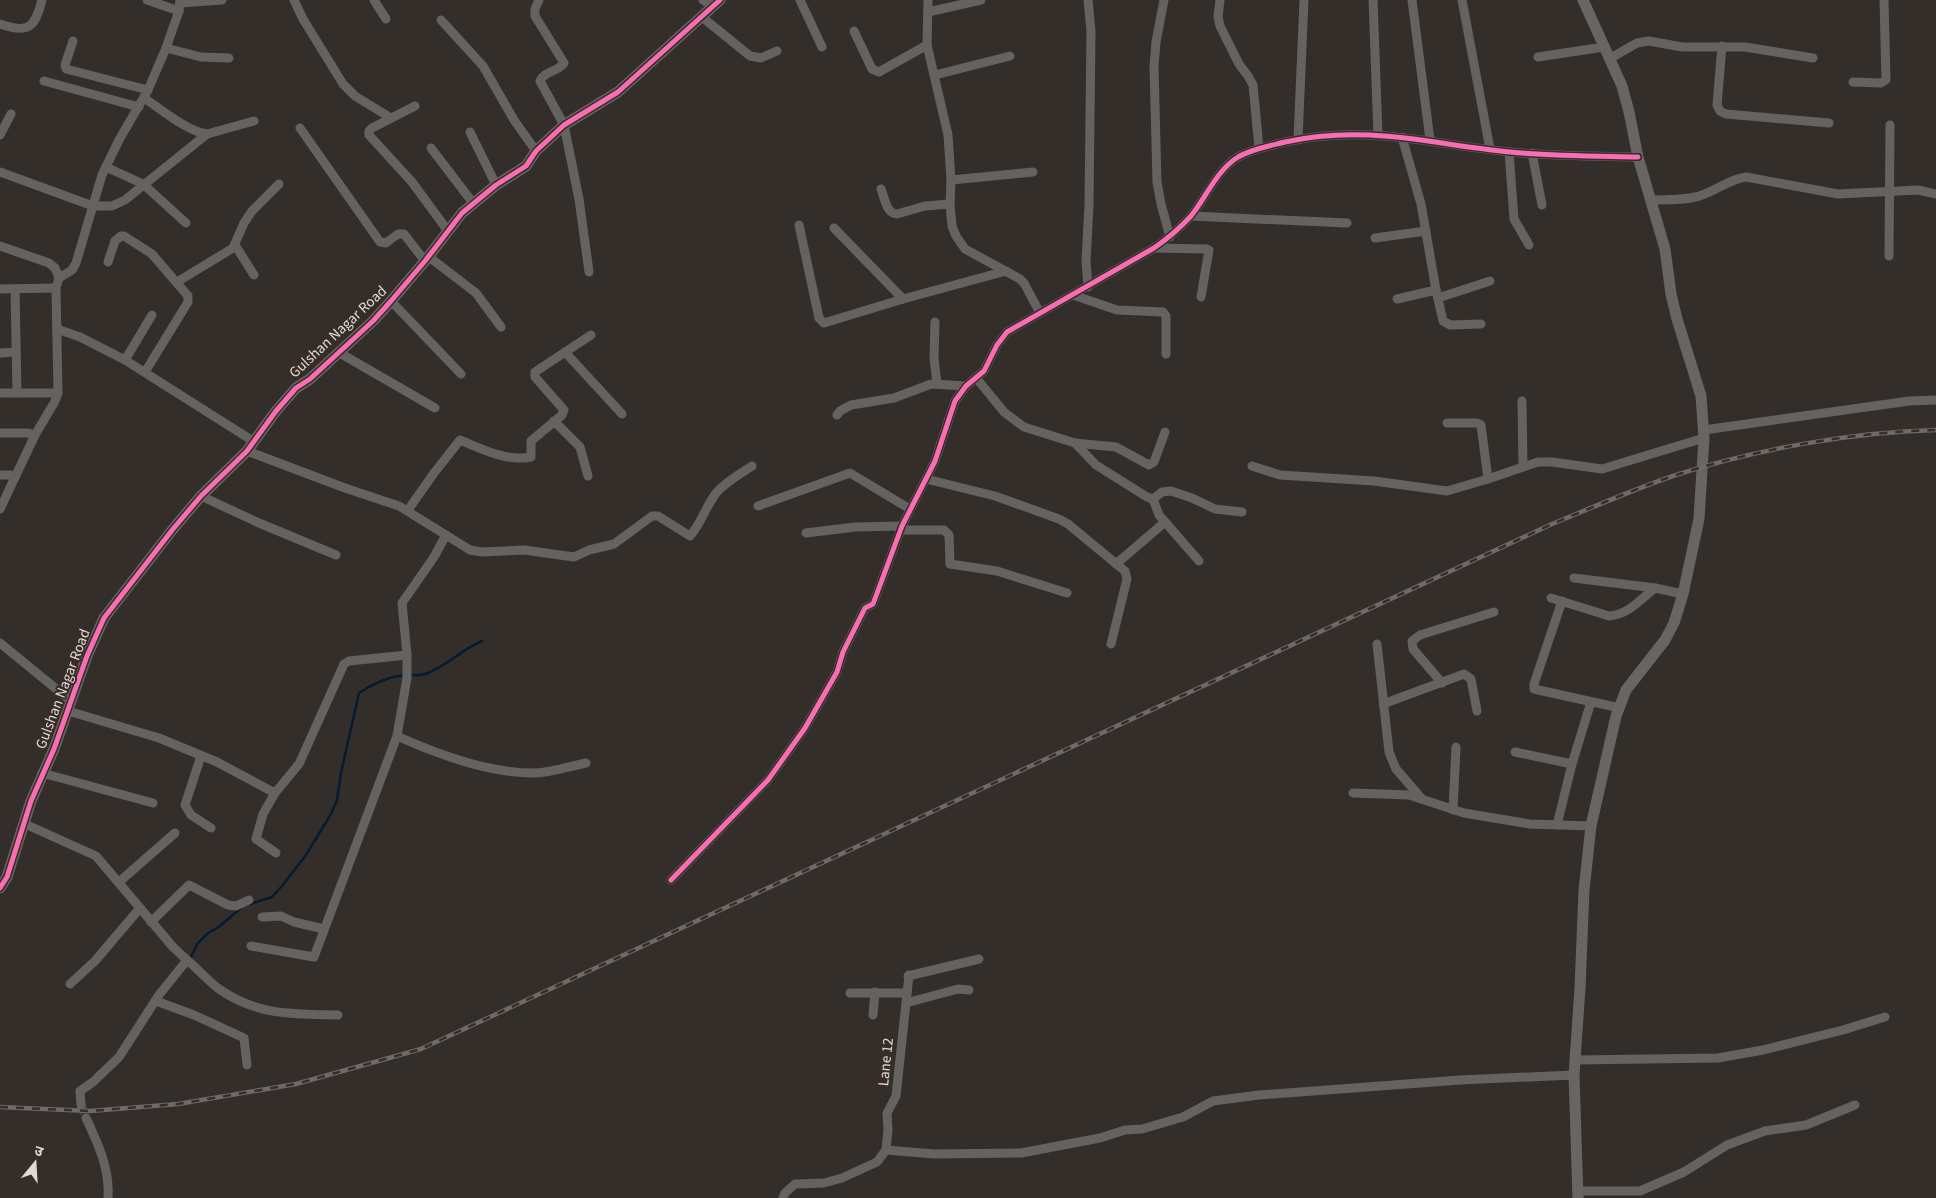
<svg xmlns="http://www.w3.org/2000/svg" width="1936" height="1198" viewBox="0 0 1936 1198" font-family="'Source Sans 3','Noto Sans Devanagari',sans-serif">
<rect width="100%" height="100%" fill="#342e2b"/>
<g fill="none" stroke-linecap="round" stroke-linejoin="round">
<!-- stream -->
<g stroke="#061b31" stroke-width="2.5">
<path d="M250 904 272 897 282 886 306 855 331 814 337 800 341 773 359 693C372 684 390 676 406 675 412 675 419 676 425 674 446 667 462 649 482 641"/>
<path d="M190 959 198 943 207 934 220 926 241 908"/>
</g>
<!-- street-tunnel -->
<path stroke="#4e4845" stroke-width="9" stroke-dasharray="9 4.5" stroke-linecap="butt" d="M81 1105 86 1118"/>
<!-- street -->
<g stroke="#656362" stroke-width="9">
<path d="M147 0 179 11"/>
<path d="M294 0 303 19 343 84 355 96 391 118"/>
<path d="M374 0 386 19"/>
<path d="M539 0 535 9V16L564 63C558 72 544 71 540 81L564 125 579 199 589 272"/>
<path d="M703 0 712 6"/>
<path d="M800 0 822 47"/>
<path d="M928 0 927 45 948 135 951 180 950 204 952 226 956 236 965 249 1020 279 1024 283 1040 313"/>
<path d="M1088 0 1091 31 1089 205 1086 261 1088 287"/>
<path d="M1164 0 1156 42 1154 66 1157 182 1161 204 1170 237"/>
<path d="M1220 0 1218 17 1220 26 1239 64 1248 76 1253 85 1259 148"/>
<path d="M1373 0 1378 135"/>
<path d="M1412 0 1430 140"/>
<path d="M1462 0 1490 149"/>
<path d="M180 3 222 0"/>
<path d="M928 12 981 0"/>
<path d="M702 17 750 56 761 58 777 51"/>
<path d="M441 20 483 66 514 120 536 151"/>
<path d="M0 24C28 34 35 28 42 0"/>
<path d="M854 31 872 69 879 72 927 45"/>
<path d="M73 41 65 65 66 69 148 90"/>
<path d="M1722 46 1717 105 1720 111 1726 114 1829 123"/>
<path d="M166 48 201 57 229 58"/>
<path d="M1538 57 1604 47"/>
<path d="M1609 59 1637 43 1649 41 1682 47H1745L1813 58"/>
<path d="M935 75 1010 56"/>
<path d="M44 81 139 107"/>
<path d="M1853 82 1881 83 1886 80 1884 0"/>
<path d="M144 98C161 109 188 132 207 134L254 121"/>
<path d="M415 106 372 128 369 131V135L412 182 448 231"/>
<path d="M300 128 380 242 386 243 398 234H404L425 261"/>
<path d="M470 132 496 185"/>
<path d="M0 135 11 114"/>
<path d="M1402 137 1421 204 1436 290 1443 321 1450 325 1481 324"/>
<path d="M1298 139 1304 0"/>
<path d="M431 148 473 203"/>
<path d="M1509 152 1514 219 1529 245"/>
<path d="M1532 153 1542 205"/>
<path d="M106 167 143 184 186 223"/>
<path d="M0 172 93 206H112L125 200 207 134"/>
<path d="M951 180 1033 172"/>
<path d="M881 189C885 199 886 213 897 214L925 206 950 204"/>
<path d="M1651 200C1668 199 1687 201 1702 195 1717 190 1730 179 1746 177L1838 194 1918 190 1936 194"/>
<path d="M1191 216 1347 223"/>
<path d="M799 225 819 318 824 323 903 299 1006 271"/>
<path d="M834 228 903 299"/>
<path d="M1375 238 1426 231"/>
<path d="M235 245 254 275"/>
<path d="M0 246 49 263 55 268 59 278 56 288 58 393 54 403 35 435 0 509"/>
<path d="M1154 248 1207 249 1209 250 1201 297"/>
<path d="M1889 256 1890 125"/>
<path d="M429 257 476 293 501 327"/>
<path d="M108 262 115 241 121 236H124L152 254 188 296V302L145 372"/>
<path d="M59 278 72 270 76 263 102 175 119 140 148 90 166 48 179 11 180 0"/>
<path d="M177 282 233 248 244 223 252 211 279 184"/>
<path d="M0 289 56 288"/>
<path d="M15 289 17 393"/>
<path d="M1073 295 1117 310 1163 312 1166 316V354"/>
<path d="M1438 298 1490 281"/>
<path d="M1397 299 1436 290"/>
<path d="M391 301 461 374"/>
<path d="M935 322 934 358 937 383"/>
<path d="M57 329 80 337 125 360 253 441"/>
<path d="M338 352 435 408"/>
<path d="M565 352 622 414"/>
<path d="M0 353 16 352"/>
<path d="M125 360 152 315"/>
<path d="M977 379 1004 412 1024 427 1075 443 1116 447 1149 465 1154 462 1165 432"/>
<path d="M0 393H58"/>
<path d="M1522 401 1523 467"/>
<path d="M837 415 840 411 851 405 894 398 931 384 966 386"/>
<path d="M554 421 580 447 588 476"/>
<path d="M1447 423H1477L1481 425 1488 479"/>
<path d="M1704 430 1909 401 1936 400"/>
<path d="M0 433H28L35 435"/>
<path d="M1075 443 1096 465 1147 497 1153 499 1162 492 1171 491 1192 498 1215 509 1242 512"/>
<path d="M247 451 345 488 399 506 470 550 482 552 524 550 574 557 589 550 614 544 652 516H658L690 536C702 523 706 505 717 492 727 481 740 474 752 466"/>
<path d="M1252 466 1280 475 1374 481 1447 491 1488 479 1538 462H1552L1602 469 1704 438"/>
<path d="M0 475H11L15 477"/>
<path d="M926 479 995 496 1059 519 1068 524 1125 571 1127 579 1111 644"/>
<path d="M201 496 259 523 336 555"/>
<path d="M1153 499 1159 515 1199 561"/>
<path d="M758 506 850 473 910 509"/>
<path d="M408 510 434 473 460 440C482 449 507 462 531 457V441L562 415 564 410 535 377V372L591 335"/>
<path d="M901 530H944L949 535 950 564 997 571 1067 593"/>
<path d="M806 533 855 527 902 526"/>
<path d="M1116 564 1165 522"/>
<path d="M1574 578 1655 588 1683 594"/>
<path d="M1551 598 1609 616C1628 615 1641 599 1655 588"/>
<path d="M1562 601 1534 684V689L1620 708"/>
<path d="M0 643 71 701"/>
<path d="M1377 644 1389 752 1396 769 1422 799"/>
<path d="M1442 683 1413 649 1412 641 1420 635 1494 612"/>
<path d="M1383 704 1464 674 1471 679 1477 711"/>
<path d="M68 711 159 738 217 762 275 793 299 764 344 664 349 661 407 655"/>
<path d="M397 736C439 755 491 774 537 773 553 772 571 766 586 763"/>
<path d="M1515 752 1572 764"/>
<path d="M201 756 185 805 191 815 211 828"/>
<path d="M42 773 153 803"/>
<path d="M275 793 263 814 256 839 276 853"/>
<path d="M1353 793 1409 795 1464 813 1530 824 1591 826"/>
<path d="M1453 810 1456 747"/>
<path d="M25 824 96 856 173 947 187 960"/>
<path d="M1557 825 1572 764 1591 702"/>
<path d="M671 880 768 780 805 728 837 672 843 652 865 608 873 604 902 526 935 461 955 401 966 386 984 371 997 345 1007 332 1154 248C1167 239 1180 228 1191 216 1207 196 1216 171 1238 157 1252 149 1269 146 1285 142 1366 124 1430 144 1510 152 1552 156 1596 156 1638 157"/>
<path d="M119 882 175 833"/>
<path d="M262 917 281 916 294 922 324 929"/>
<path d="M151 922 189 885 228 905 236 906 249 900"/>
<path d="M251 946 314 957 397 736 407 678V655L402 603 434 557 446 535"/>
<path d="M908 976 979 959"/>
<path d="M70 984 95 961 140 908"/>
<path d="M850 993H907"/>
<path d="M156 1001 194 1015 244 1038 247 1065"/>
<path d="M906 1003 958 989 969 990"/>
<path d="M873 1015 875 992"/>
<path d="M1575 1060 1718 1058 1763 1050 1843 1030 1885 1017"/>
<path d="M81 1105 80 1091 93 1082 119 1057 159 995 187 960C198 969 208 981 219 989 258 1016 293 1014 338 1015"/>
<path d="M86 1118C98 1144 110 1169 108 1198"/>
<path d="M886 1150 935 1154 1021 1153 1100 1138 1125 1130 1142 1129 1183 1117 1213 1101 1259 1095 1460 1080 1574 1075"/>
<path d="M1577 1191H1640L1684 1172 1727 1145 1765 1131 1806 1125 1855 1105"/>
<path d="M783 1198 785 1193 795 1184 824 1183 842 1178 877 1162 886 1150 888 1130 887 1113 896 1096 909 975"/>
</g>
<!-- secondary -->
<g stroke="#696563" stroke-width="11">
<path d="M0 888 7 877 31 801 54 749 87 656 104 618 173 529 201 496 247 451 276 411 296 388 310 379 373 321 391 301 425 261 462 213 496 185 526 166 536 151 564 125 618 92 720 0"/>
<path d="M1578 1198 1574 1075 1580 988 1584 890 1591 826 1616 716 1626 690 1665 640 1674 623 1683 594 1699 519 1704 438 1701 396 1677 319 1671 294 1665 249 1638 157 1629 112 1622 86 1583 0"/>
</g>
<!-- rail casing -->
<g stroke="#6e6a67" stroke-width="4.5">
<path id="rail" d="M0 1107 90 1111 178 1104 296 1084 421 1049 1552 524C1594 507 1636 488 1679 474 1758 449 1853 432 1936 430"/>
</g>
<!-- rail -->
<use href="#rail" stroke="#382d27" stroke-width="2.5" stroke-dasharray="8" stroke-linecap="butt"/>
<!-- cycleway casing -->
<g stroke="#382d27" stroke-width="8">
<g id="cycleway">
<path d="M671 880 768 780 805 728 837 672 843 652 865 608 873 604 902 526 935 461 955 401 966 386 984 371 997 345 1007 332 1154 248C1167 239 1180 228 1191 216 1207 196 1216 171 1238 157 1252 149 1269 146 1285 142 1366 124 1430 144 1510 152 1552 156 1596 156 1638 157"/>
<path d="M0 888 7 877 31 801 54 749 87 656 104 618 173 529 201 496 247 451 276 411 296 388 310 379 373 321 391 301 425 261 462 213 496 185 526 166 536 151 564 125 618 92 720 0"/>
</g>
</g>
<!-- cycleway -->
<use href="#cycleway" stroke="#f96db3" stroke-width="5"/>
</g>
<g text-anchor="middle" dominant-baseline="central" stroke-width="4" stroke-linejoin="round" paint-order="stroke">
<!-- street labels -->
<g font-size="15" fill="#e1d9d6" stroke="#382d27">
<text transform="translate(338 332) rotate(-43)">Gulshan Nagar Road</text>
<text transform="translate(63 689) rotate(-69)">Gulshan Nagar Road</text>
<text transform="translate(886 1062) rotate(-84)">Lane 12</text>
</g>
</g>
<!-- north arrow -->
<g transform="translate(35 1163) rotate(18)" stroke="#382d27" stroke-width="4" paint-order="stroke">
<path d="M0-4L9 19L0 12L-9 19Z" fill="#e1d9d6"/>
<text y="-8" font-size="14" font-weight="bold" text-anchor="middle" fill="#e1d9d6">उ</text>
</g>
</svg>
